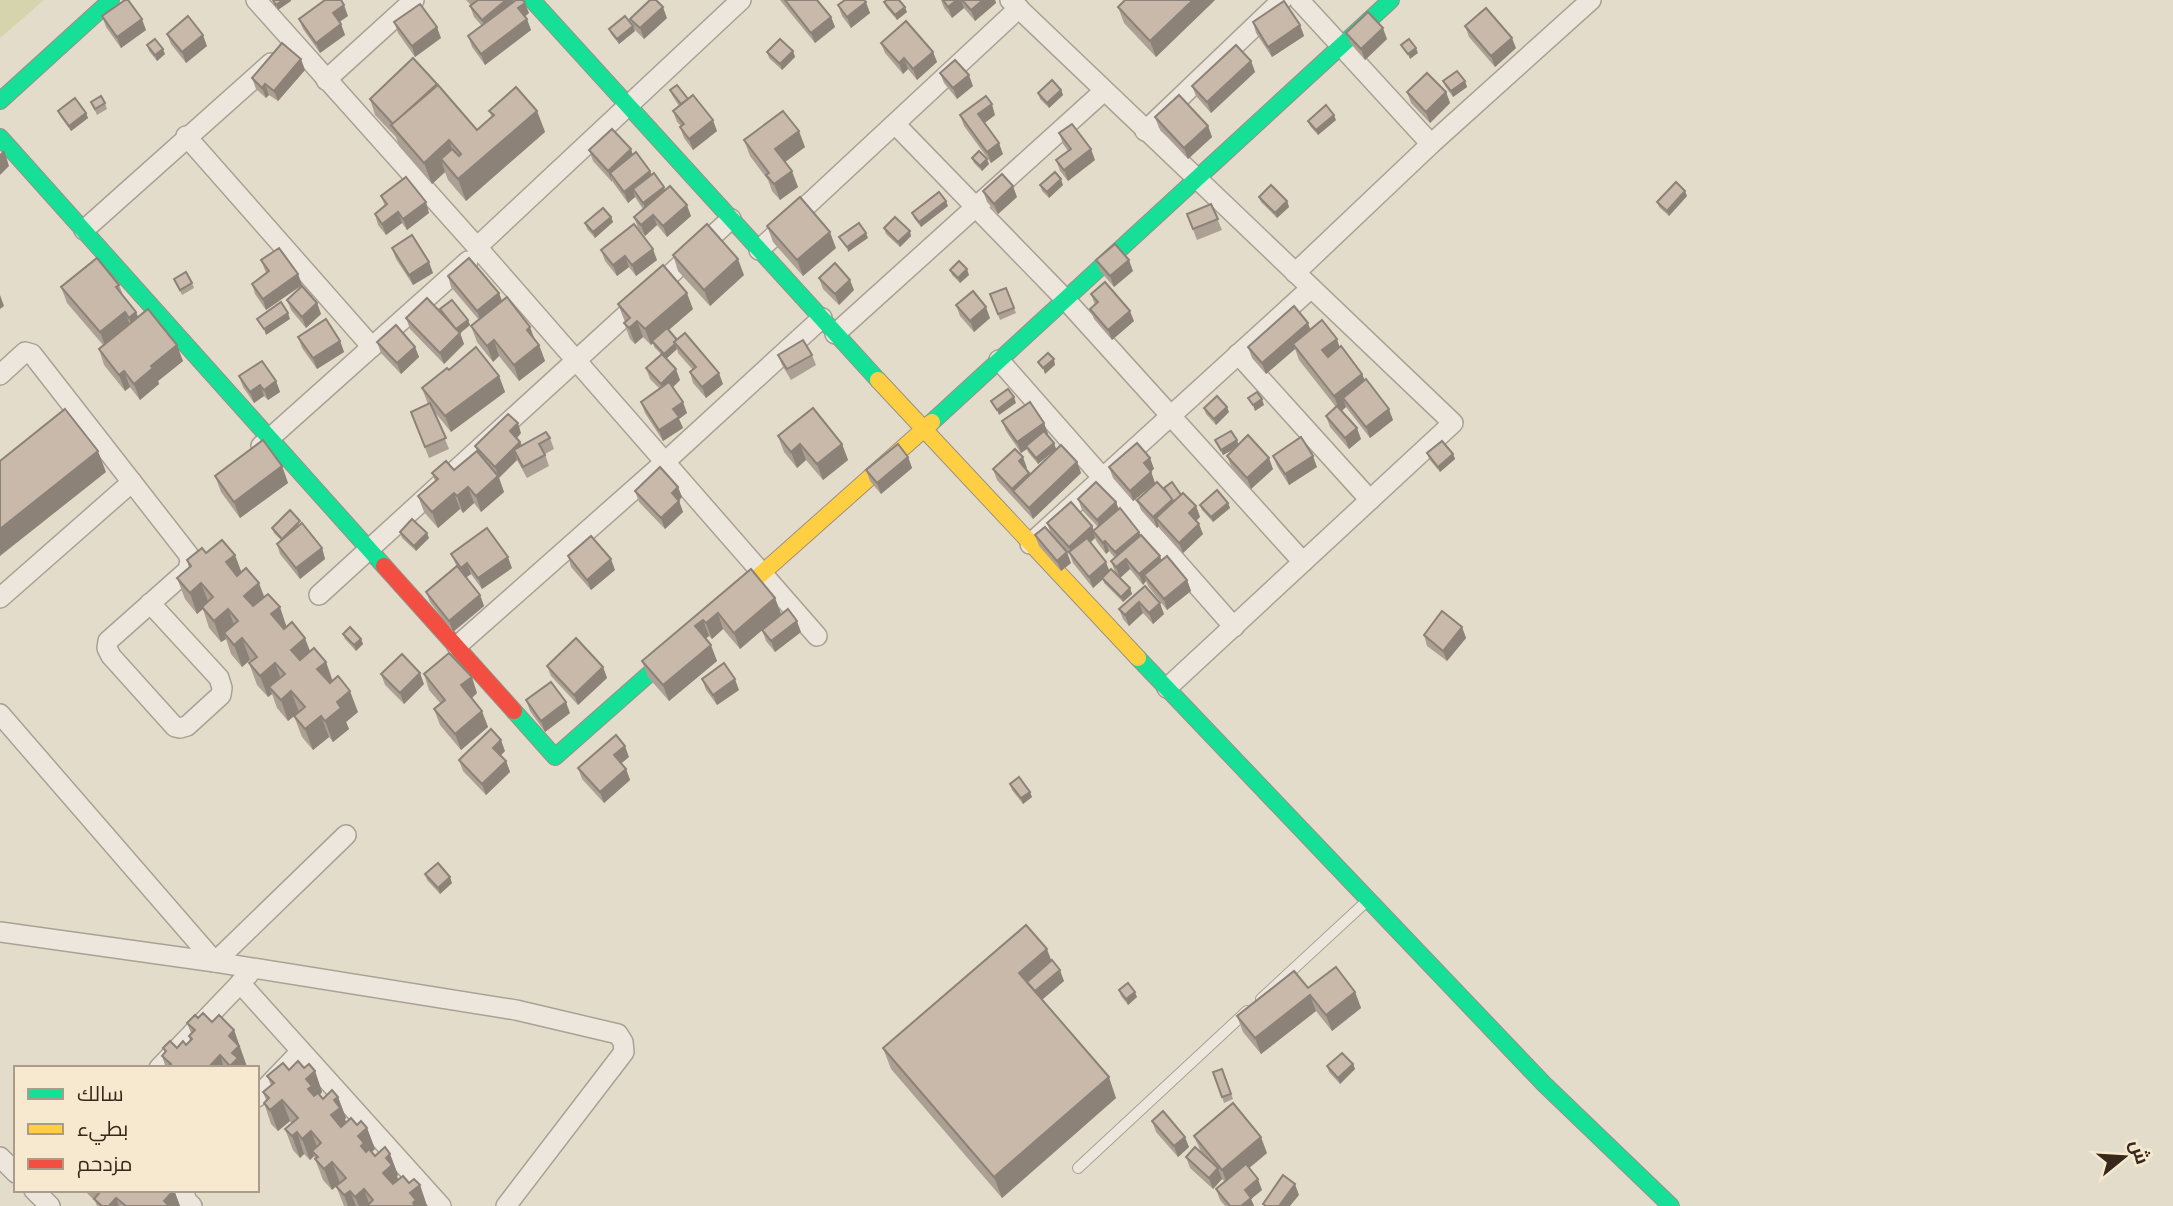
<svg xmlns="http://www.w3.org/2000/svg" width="2173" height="1206" viewBox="0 0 2173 1206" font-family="'Roboto Serif',Cairo,serif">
<rect width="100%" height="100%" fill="#e4dcca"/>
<!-- green -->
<path fill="#d5d4ac" d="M0 0H44L0 38Z"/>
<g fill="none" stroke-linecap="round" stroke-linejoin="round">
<!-- lane casing -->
<g stroke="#a9a194" stroke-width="12">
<g id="lane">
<path d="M1261 999 1368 900"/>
<path d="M1078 1168 1247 1011"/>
</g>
</g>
<!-- street casing -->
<g stroke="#a9a194" stroke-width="22">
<g id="street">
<path d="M256 0 477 247 817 636"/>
<path d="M1010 0 1453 423 1167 688"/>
<path d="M1299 0 1431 144"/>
<path d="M326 80 414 0"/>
<path d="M896 125 1065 299 1303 562"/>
<path d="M1145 131 1282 0"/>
<path d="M186 136 372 347"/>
<path d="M84 230 271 63"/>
<path d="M477 247 741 0"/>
<path d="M759 250 1019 8"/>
<path d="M1295 273 1431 144 1591 0"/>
<path d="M835 334 1104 91"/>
<path d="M1238 354 1370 500"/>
<path d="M999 360 1234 627"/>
<path d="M0 375 25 352 32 354 188 554 190 560 188 570 108 641 107 648 111 656 175 727 180 728 187 726 221 695 222 688 219 678 150 603"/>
<path d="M261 446 468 261"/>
<path d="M1030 544 1311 288"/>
<path d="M319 595 731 219"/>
<path d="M0 598 132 482"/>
<path d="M457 646 666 461 822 318"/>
<path d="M0 714 215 962 346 835"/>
<path d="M0 932 215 962 516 1010 618 1034 623 1042 624 1052 506 1206"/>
<path d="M240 983 441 1206"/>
<path d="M159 1068 249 974"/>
<path d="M257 1097 301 1051"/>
<path d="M0 1157 16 1173"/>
<path d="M34 1190 50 1206"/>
<path d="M183 1190 187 1201 192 1206"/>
</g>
</g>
<!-- fast casing -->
<g stroke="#999084" stroke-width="18">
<g id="fast">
<path d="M532 0 878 380"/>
<path d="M0 101 111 0"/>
<path d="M0 137 384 566"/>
<path d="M932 422 1391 0"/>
<path d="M1138 658 1544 1084 1671 1206"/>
<path d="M514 711 555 757 675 651"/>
</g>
</g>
<!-- slow casing -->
<g stroke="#999084" stroke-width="18">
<g id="slow">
<path d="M878 380 1138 658"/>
<path d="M732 600 932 422"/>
</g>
</g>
<!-- jam casing -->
<g stroke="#999084" stroke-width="18">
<path id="jam" d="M384 566 514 711"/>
</g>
<!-- lane -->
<use href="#lane" stroke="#ece6dd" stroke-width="10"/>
<!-- street -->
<use href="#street" stroke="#ece6dd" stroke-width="19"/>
<!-- fast -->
<use href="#fast" stroke="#16e098" stroke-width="16"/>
<!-- slow -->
<use href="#slow" stroke="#ffcf43" stroke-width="16"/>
<!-- jam -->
<use href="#jam" stroke="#f24e42" stroke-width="16"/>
</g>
<!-- wall -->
<g fill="#ac9f93">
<path d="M466 0H513L529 13 525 16 531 30 485 65 472 47 468 36 482 26 474 17 470 6 471 5Z"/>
<path d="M780 0H817L831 17 835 27 815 43Z"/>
<path d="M844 0H864L870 13 851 28 842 16 838 5Z"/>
<path d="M941 0H995L996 3 975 21 964 8 952 18 944 8Z"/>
<path d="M1125 0H1215L1156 57 1124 23 1118 7Z"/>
<path d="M884 2 907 12 897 20 886 7Z"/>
<path d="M102 16 146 30 121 48 106 27Z"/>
<path d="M348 16 340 22 345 35 320 53 303 29 299 19Z"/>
<path d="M667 18 644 39 634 29 630 19Z"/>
<path d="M394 22 441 38 415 57 398 33Z"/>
<path d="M1253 22 1300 25 1304 36 1272 57 1256 33Z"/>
<path d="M1465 26 1516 48 1495 67 1469 37Z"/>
<path d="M609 29 635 31 619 44 611 34Z"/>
<path d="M1346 33 1387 39 1365 60 1350 43Z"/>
<path d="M167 34 207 46 186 63 171 44Z"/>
<path d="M881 43 933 52 937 62 917 80 908 69 903 74 885 53Z"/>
<path d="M147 45 165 54 157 61 149 51Z"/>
<path d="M793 51 795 57 782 70 769 58 767 52Z"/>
<path d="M1251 61 1255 72 1211 113 1196 96 1192 86Z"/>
<path d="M305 70 278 101 269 95 266 98 256 89 252 78Z"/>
<path d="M940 73 973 86 957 99 944 83Z"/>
<path d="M1443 81H1465L1467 87 1453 97 1445 86Z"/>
<path d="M670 90 688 99 717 131 693 150 684 138 680 127 681 126 677 122 673 111 679 106 672 95Z"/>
<path d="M1061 90 1063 95 1049 108 1040 99 1038 93Z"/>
<path d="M1407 92H1446L1450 103 1430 123 1411 103Z"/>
<path d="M370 99 477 130 492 117 489 111H537L545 132 466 201 448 180 445 172 432 184 399 146 396 137 375 115Z"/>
<path d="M91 102 105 103 107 109 97 115Z"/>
<path d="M58 111 86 113 88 118 71 131 60 116Z"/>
<path d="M960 115H995L984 123 1003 154 991 163 964 126Z"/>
<path d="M1155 117 1208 126 1212 137 1188 159 1159 128Z"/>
<path d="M1336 120 1318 135 1310 126 1308 121Z"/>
<path d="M1059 133 1095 160 1068 181 1060 171 1056 160 1068 151 1063 144Z"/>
<path d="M744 140 805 147 785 162 798 187 780 200 772 191 768 180 750 156Z"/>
<path d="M631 149 633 155 650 171 652 175 665 190 691 216 667 237 657 225 645 236 638 228 634 217 643 209 635 197 628 203 612 181V182L593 161 589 150Z"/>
<path d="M972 158 989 164 982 171 974 163Z"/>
<path d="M1040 185H1063L1049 198 1042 191Z"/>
<path d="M983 191 1017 197 998 214 987 202Z"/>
<path d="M381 196 429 213 407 230 402 223 386 235 378 225 375 214 385 206Z"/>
<path d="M1687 196 1669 216 1659 207 1657 202Z"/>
<path d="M1259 197 1287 201 1289 207 1277 218 1261 202Z"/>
<path d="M1211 204 1222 230 1197 240 1187 214Z"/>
<path d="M948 206 921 227 914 218 912 213Z"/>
<path d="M611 217 613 222 595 238 587 229 585 223Z"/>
<path d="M767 226 836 248 803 276 773 242Z"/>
<path d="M884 228 911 236 900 247 886 234Z"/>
<path d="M392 248 433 273 413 285 396 259Z"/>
<path d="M601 250 657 260 636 276 629 267 617 276 605 261Z"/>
<path d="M673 255 744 275 710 306 678 271Z"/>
<path d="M261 260 298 274 302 285 266 310 255 294 252 284 266 273Z"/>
<path d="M1096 260 1133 271 1114 287 1100 271Z"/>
<path d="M950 270 969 275 960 283 952 275Z"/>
<path d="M448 276 499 293 502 301 539 345 545 361 519 381 499 356 493 362 477 342 471 326 479 320 451 287Z"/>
<path d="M819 278 854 290 839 305 823 289Z"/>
<path d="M174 279 192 283 194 288 182 295Z"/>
<path d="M119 285 123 295 136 312 138 317 183 361 158 381 159 384 140 400 130 387 125 391 104 365 99 349 103 345 67 303 61 287Z"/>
<path d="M1006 288 1016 313 1000 320 990 294Z"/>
<path d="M1091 294 1134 321 1112 340 1094 319 1090 309 1095 305Z"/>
<path d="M287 300 317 303 321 314 306 328 291 310Z"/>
<path d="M618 304 693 309 669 330 723 384 706 398 693 383 690 372 693 370 678 353 677 349 666 359 680 380 673 387 687 413 679 419 683 428 663 441 645 413 641 402 660 389 650 379 646 368 661 354 654 347 653 343 651 345 643 337 635 344 630 339 624 323 625 322Z"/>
<path d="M956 305 990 318 974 332 960 316Z"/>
<path d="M440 309 468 320 470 325 460 333 464 344 444 364 410 329 406 318 442 314Z"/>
<path d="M1311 330 1340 348 1362 374 1365 380 1393 420 1370 438 1346 407 1342 411 1361 439 1349 449 1330 427 1326 416 1336 407 1299 360 1295 349 1266 374 1252 358 1248 347Z"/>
<path d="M298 337 340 341 344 352 317 369 302 348Z"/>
<path d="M377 342 415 347 419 357 401 374 381 353Z"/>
<path d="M778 355H812L816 365 791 380 782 365Z"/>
<path d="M449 370 499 376 505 392 451 432 433 410 449 449 429 458 411 412 428 404 422 388Z"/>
<path d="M239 376 276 381 280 392 268 400 264 396 254 403 243 387Z"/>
<path d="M1204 408 1229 412 1216 425 1206 414Z"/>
<path d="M1002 421 1044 423 1048 434 1047 435 1054 443 1056 449 1038 464 1028 452 1027 449 1021 453 1006 431Z"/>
<path d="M521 433 517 438 520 442 522 445 550 438 554 449 545 454 549 466 527 478 517 460 499 477 504 492 481 512 474 503 463 513 460 509 438 528 424 512 418 496 435 481 432 473 454 470 477 451 475 446Z"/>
<path d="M778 436 842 444 848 460 823 480 806 460 797 468 784 452Z"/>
<path d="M1215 440H1237L1238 444 1273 469 1251 489 1231 466 1227 456 1234 449 1223 455Z"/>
<path d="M1427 453 1453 454 1455 459 1440 472 1429 459Z"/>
<path d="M1273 456 1317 467 1289 485 1277 466Z"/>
<path d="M908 457 912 468 881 494 870 481 866 470Z"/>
<path d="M1150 458 1154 469 1151 471 1155 483 1133 501 1113 478 1109 467Z"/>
<path d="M1077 462 1081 473 1033 519 997 480 993 469 1027 468 1026 469 1030 475Z"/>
<path d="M282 466 288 483 240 518 221 492 215 476Z"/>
<path d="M678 487 682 497 679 501 683 512 665 529 639 502 635 491Z"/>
<path d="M1165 491 1181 495 1196 506 1200 517 1196 520 1203 534 1183 553 1160 529 1159 526 1157 528 1141 510 1137 500Z"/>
<path d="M1078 499 1116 502 1119 510 1139 532 1140 536 1160 556 1161 561 1187 580 1191 591 1167 610 1148 586 1146 581 1143 585 1130 569 1120 578 1115 572 1111 561 1115 558 1109 551 1106 554 1097 542 1095 538 1091 542 1110 571 1130 588 1132 594 1123 602 1104 583 1103 579 1093 588 1073 563 1070 555 1051 534 1047 523 1092 526 1094 530 1098 527 1082 510Z"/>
<path d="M1228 503 1230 508 1213 522 1202 510 1200 505Z"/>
<path d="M301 524 322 548 325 559 300 579 280 554 277 544 281 540 274 533 272 528Z"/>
<path d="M400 532 429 538 416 551 402 538Z"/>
<path d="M1035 535 1071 563 1061 571 1039 546Z"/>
<path d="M451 554 512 568 482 589 471 574 466 578 480 595 484 606 453 632 430 602 426 592 457 567Z"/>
<path d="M568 556 615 570 591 590 571 567Z"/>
<path d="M187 560 241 572 264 597 287 627 310 651 326 662 333 681 358 712 346 722 349 729 333 742 329 737 313 750 302 737 294 716 288 721 277 708 272 694 268 697 257 685 249 663 251 662 250 660 242 667 231 654 226 639 221 642 209 628 203 609 197 614 185 599 177 578 189 568Z"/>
<path d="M751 569 775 598 781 614 740 649 723 629 712 639 709 636 706 638 717 661 669 701 648 677 642 661Z"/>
<path d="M1145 586 1164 614 1153 624 1143 613 1129 626 1123 619 1119 609Z"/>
<path d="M1462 627 1466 638 1447 661 1427 646 1424 635Z"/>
<path d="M762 630 801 632 775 652 766 641Z"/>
<path d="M343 634 361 639 363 644 356 651 345 639Z"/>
<path d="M547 666 603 667 607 678 578 705 551 676Z"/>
<path d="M381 674 424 684 404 704 385 685Z"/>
<path d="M424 674 477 693 472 698 488 727 461 750 440 725 434 709 441 704 429 690Z"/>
<path d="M702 679 739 690 717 705 706 690Z"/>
<path d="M526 700 570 713 545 732 530 711Z"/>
<path d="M505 751 500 756 506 761 510 772 486 795 463 771 459 760Z"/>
<path d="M629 757 621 763 626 769 630 780 604 803 582 779 578 768Z"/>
<path d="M1010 784 1032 797 1023 804 1012 790Z"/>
<path d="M425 874 452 883 440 894 427 880Z"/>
<path d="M1051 961 1064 981 1042 1000 1116 1098 1002 1198 891 1069 883 1048Z"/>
<path d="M1308 988 1355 992 1361 1008 1332 1031 1316 1011 1261 1054 1243 1032 1237 1016Z"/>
<path d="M1119 990 1137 997 1128 1005 1121 996Z"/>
<path d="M198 1018 234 1030 247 1067 246 1068H166L162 1056 165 1052 163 1048H177L186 1045 190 1041 189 1036 191 1033 187 1023Z"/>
<path d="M1353 1064 1355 1069 1340 1084 1329 1072 1327 1066Z"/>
<path d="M1222 1069 1233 1099 1224 1103 1213 1072Z"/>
<path d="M289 1070 315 1071 322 1092 320 1095 323 1099 338 1097 346 1118 345 1119 346 1123 367 1128 375 1149 372 1152 375 1156 390 1154 398 1175 397 1176 398 1180 420 1185 427 1206H344L336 1186 332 1190 323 1180 314 1156 310 1160 304 1154 300 1158 293 1150 285 1129 292 1124 290 1121 278 1131 271 1124 264 1103 266 1100 263 1092 271 1085 267 1076Z"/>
<path d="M1152 1121 1189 1147 1178 1157 1156 1132Z"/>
<path d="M1194 1136 1267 1153 1249 1168 1262 1190 1251 1199 1254 1206H1225L1220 1200 1216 1189 1225 1182 1222 1179 1213 1189 1190 1168 1186 1157 1201 1152Z"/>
<path d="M84 1190H174L180 1206H97L95 1201Z"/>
</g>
<!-- shaded-wall -->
<g fill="#8c8278">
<path d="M283 0H291V1L278 10 276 5Z"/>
<path d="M506 0H513L516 6 486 31 482 20Z"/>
<path d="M957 0H961L964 8 952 18 948 7Z"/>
<path d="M983 0H995L996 3 975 21 971 10Z"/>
<path d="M1193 0H1215L1156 57 1150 41Z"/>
<path d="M866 2 870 13 851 28 847 17Z"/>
<path d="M525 3 529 13 522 19 518 8Z"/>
<path d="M344 5 348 16 337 23 333 13Z"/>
<path d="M663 7 667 18 644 39 640 28Z"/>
<path d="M905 7 907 12 897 20 895 15Z"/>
<path d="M831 17 835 27 815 43 811 33Z"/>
<path d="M142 19 146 30 121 48 117 37Z"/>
<path d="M527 19 531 30 485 65 481 54Z"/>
<path d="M341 24 345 35 320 53 316 43Z"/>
<path d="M1300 25 1304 36 1272 57 1268 47Z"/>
<path d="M633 26 635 31 619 44 617 39Z"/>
<path d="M437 27 441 38 415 57 412 46Z"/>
<path d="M1383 28 1387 39 1365 60 1361 49Z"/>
<path d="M203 35 207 46 186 63 182 52Z"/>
<path d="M1512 38 1516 48 1495 67 1491 56Z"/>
<path d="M1416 48 1418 53 1410 59 1408 54Z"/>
<path d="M163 49 165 54 157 61 155 55Z"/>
<path d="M793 51 795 57 782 70 780 64Z"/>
<path d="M933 52 937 62 917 80 913 69Z"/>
<path d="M904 58 908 69 903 74 899 63Z"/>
<path d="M301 59 305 70 278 101 274 91Z"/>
<path d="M1251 61 1255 72 1211 113 1207 102Z"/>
<path d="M969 75 973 86 957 99 953 88Z"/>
<path d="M1465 81 1467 87 1453 97 1451 91Z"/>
<path d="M265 84 269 95 266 98 262 88Z"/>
<path d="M1061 90 1063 95 1049 108 1047 103Z"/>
<path d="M1446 92 1450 103 1430 123 1426 112Z"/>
<path d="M992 104 995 115 982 125 978 114Z"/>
<path d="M537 111 545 132 466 201 458 179Z"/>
<path d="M86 113 88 118 71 131 69 126Z"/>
<path d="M1334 115 1336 120 1318 135 1316 130Z"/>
<path d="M713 120 717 131 693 150 689 139Z"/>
<path d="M1208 126 1212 137 1188 159 1184 148Z"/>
<path d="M799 131 805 147 781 165 775 149Z"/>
<path d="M449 140 457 162 441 159 445 172 432 184 424 163Z"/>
<path d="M999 143 1003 154 991 163 987 152Z"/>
<path d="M631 149 634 160 610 173 612 182 608 171Z"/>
<path d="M1091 149 1095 160 1068 181 1064 170Z"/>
<path d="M4 150 9 166 0 175V154Z"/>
<path d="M987 159 989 164 982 171 980 166Z"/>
<path d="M650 171 654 182 633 189 635 197 628 203 624 192Z"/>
<path d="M792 171 798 187 780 200 774 184Z"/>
<path d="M1061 179 1063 185 1049 198 1047 192Z"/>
<path d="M1013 186 1017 197 998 214 994 204Z"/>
<path d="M664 187 668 198 647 214 643 203Z"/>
<path d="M1685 191 1687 196 1669 216 1667 211Z"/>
<path d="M946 201 948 206 921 227 919 222Z"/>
<path d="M1287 201 1289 207 1277 218 1275 213Z"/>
<path d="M426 202 429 213 407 230 403 219Z"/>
<path d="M687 205 691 216 667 237 663 226Z"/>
<path d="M398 212 402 223 386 235 382 224Z"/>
<path d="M653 215 657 225 645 236 641 225Z"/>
<path d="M611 217 613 222 595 238 593 232Z"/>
<path d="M910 231 911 236 900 247 898 242Z"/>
<path d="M830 232 836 248 803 276 797 260Z"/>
<path d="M866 233 868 238 848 252 847 247Z"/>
<path d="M653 249 657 260 636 276 632 265Z"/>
<path d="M625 256 629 267 617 276 613 265Z"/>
<path d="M738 259 744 275 710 306 704 290Z"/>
<path d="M1129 260 1133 271 1114 287 1110 276Z"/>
<path d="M429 262 433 273 413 285 409 275Z"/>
<path d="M967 269 969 275 960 283 958 278Z"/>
<path d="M298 274 302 285 266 310 263 299Z"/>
<path d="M850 280 854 290 839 305 835 294Z"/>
<path d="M499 293 503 304 481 322 477 311Z"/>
<path d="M687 293 693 309 651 345 645 329Z"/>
<path d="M0 295 4 306 0 309Z"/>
<path d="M317 303 321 314 306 328 302 317Z"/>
<path d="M986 307 990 318 974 332 970 321Z"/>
<path d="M1130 311 1134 321 1112 340 1108 330Z"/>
<path d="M125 312 131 328 106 348 100 332Z"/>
<path d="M136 312 142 328 135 334 129 318Z"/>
<path d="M288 313 290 319 266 335 264 329Z"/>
<path d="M468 320 470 325 458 335 456 329Z"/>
<path d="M637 321 643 337 635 344 629 328Z"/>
<path d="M1308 323 1312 334 1293 344 1295 349 1266 374 1262 363Z"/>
<path d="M530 327 536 343 527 330Z"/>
<path d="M460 333 464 344 444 364 440 353Z"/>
<path d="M1337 339 1342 355 1328 366 1322 350Z"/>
<path d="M494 340 499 356 493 362 487 346Z"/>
<path d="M340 341 344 352 317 369 313 358Z"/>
<path d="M675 344 677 349 666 359 664 354Z"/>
<path d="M177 345 183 361 158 381 159 384 140 400 134 384 151 366Z"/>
<path d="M539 345 545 361 519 381 514 365Z"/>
<path d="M415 347 419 357 401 374 397 363Z"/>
<path d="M1054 359 1055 365 1045 374 1043 368Z"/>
<path d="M676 369 680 380 665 395 661 384Z"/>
<path d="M124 371 130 387 125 391 119 375Z"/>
<path d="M719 373 723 384 706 398 702 387Z"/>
<path d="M1362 374 1368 390 1343 398 1346 407 1340 412 1334 396Z"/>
<path d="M499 376 505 392 451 432 445 416Z"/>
<path d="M276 381 280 392 268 400 264 390Z"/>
<path d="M260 385 264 396 254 403 250 392Z"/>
<path d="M1014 397 1016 403 999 415 997 410Z"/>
<path d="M1262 399 1264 405 1255 411 1253 405Z"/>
<path d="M683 402 687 413 679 419 683 428 663 441 659 430 673 409Z"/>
<path d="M1227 407 1229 412 1216 425 1214 419Z"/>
<path d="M1389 409 1393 420 1370 438 1366 427Z"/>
<path d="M518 423 521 433 514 441 510 431Z"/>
<path d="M1044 423 1048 434 1021 453 1017 442Z"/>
<path d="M1357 428 1361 439 1349 449 1345 438Z"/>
<path d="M1237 440 1239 446 1223 455 1221 450Z"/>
<path d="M520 442 524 453 514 450 517 460 499 478 495 467Z"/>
<path d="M1054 443 1056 449 1038 464 1036 458Z"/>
<path d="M800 444 806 460 797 468 791 452Z"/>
<path d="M842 444 848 460 823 480 817 464Z"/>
<path d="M98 451 106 472 0 556V529Z"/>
<path d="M1453 454 1455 459 1440 472 1438 467Z"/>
<path d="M1313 456 1317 467 1289 485 1285 474Z"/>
<path d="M908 457 912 468 881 494 877 483Z"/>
<path d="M1023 457 1027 468 1023 472 1019 461Z"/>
<path d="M1150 458 1154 469 1148 474 1144 463Z"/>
<path d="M1269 458 1273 469 1251 489 1247 478Z"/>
<path d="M1077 462 1081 473 1033 519 1029 508Z"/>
<path d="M282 466 288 483 240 518 234 502Z"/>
<path d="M1151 472 1155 483 1133 501 1130 491Z"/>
<path d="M1029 473 1033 483 1013 491 1016 500 1012 489Z"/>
<path d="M498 476 504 492 481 512 476 496Z"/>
<path d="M468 487 474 503 463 513 457 496Z"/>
<path d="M678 487 682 497 675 504 672 493Z"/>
<path d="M454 493 460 509 438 528 432 512Z"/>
<path d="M1173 499 1177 510 1156 518 1159 526 1157 528 1153 517Z"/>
<path d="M679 501 683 512 665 529 661 518Z"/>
<path d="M1116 502 1120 513 1101 531 1097 520Z"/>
<path d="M1228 503 1230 508 1213 522 1211 517Z"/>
<path d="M1196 506 1200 517 1193 524 1189 513Z"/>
<path d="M1199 524 1203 534 1183 553 1179 543Z"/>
<path d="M1092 526 1095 534 1093 531 1095 538 1073 558 1069 547Z"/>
<path d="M1139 532 1143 542 1119 562 1115 552Z"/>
<path d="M427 533 429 538 416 551 414 546Z"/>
<path d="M1105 541 1109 551 1106 554 1103 543Z"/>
<path d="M322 548 325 559 300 579 296 568Z"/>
<path d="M1067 552 1071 563 1061 571 1057 561Z"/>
<path d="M235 555 243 576 233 584 226 562Z"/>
<path d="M1160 556 1163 566 1144 575 1146 581 1143 585 1139 574Z"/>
<path d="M508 557 512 568 482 589 478 578Z"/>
<path d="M611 559 615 570 591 590 587 580Z"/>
<path d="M1126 559 1130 569 1120 578 1116 567Z"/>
<path d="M1106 562 1110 573 1093 588 1089 577Z"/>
<path d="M467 563 471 574 465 578 461 568Z"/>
<path d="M1187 580 1191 591 1167 610 1164 599Z"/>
<path d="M201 583 209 604 197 614 190 593Z"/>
<path d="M259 583 267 604 252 617 244 596Z"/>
<path d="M1130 588 1132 594 1123 602 1121 597Z"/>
<path d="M480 595 484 606 453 632 449 621Z"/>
<path d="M775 598 781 614 740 649 734 633Z"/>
<path d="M1139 602 1143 613 1129 626 1125 615Z"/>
<path d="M1160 603 1164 614 1153 624 1149 613Z"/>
<path d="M280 607 287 628 279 635 271 614Z"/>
<path d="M228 609 236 630 224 633 226 639 221 642 214 621Z"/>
<path d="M718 613 723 629 712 639 706 623Z"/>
<path d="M703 620 709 636 701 642 695 626Z"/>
<path d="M797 621 801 632 775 652 771 641Z"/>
<path d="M1462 627 1466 638 1447 661 1443 651Z"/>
<path d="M242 638 250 660 242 667 234 645Z"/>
<path d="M305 638 313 659 298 671 291 650Z"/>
<path d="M361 639 363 644 356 651 354 645Z"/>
<path d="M711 645 717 661 669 701 663 685Z"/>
<path d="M326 662 333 683 325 690 317 669Z"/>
<path d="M275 663 283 684 269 687 272 694 268 697 260 676Z"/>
<path d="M603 667 607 678 578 705 574 695Z"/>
<path d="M420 673 424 684 404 704 400 693Z"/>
<path d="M472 677 477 693 467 702 461 685Z"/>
<path d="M735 679 739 690 717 705 713 695Z"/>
<path d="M291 691 299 712 288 721 281 700Z"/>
<path d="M350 691 358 712 346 722 349 729 333 742 325 721 337 702Z"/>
<path d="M566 702 570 713 545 732 541 721Z"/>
<path d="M482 711 488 727 461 750 455 734Z"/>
<path d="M321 716 329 737 313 750 305 729Z"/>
<path d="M501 740 505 751 497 759 493 748Z"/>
<path d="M625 746 629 757 618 766 614 755Z"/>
<path d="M506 761 510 772 486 795 482 784Z"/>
<path d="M626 769 630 780 604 803 600 792Z"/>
<path d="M1030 792 1032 797 1023 804 1021 798Z"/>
<path d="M450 877 452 883 440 894 438 888Z"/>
<path d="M1047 949 1055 970 1032 990 1019 973Z"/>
<path d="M1060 970 1064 981 1038 1003 1034 992Z"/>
<path d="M1135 992 1137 997 1128 1005 1126 999Z"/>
<path d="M1355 992 1361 1008 1332 1031 1326 1015Z"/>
<path d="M1310 995 1316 1011 1261 1054 1255 1038Z"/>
<path d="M234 1030 247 1067 246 1068H231L230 1066 232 1053 229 1036Z"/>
<path d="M220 1055 224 1068H208Z"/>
<path d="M1353 1064 1355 1069 1340 1084 1338 1078Z"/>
<path d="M315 1071 322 1092 316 1098 308 1089 306 1079Z"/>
<path d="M1109 1077 1116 1098 1002 1198 994 1177Z"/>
<path d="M338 1097 346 1118 345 1119 348 1129 339 1137 331 1115 334 1100Z"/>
<path d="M282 1100 290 1121 278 1131 270 1110Z"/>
<path d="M367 1128 375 1149 368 1155 369 1167 358 1136Z"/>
<path d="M311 1131 319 1152 312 1151 314 1156 310 1160 302 1139Z"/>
<path d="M297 1132 304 1154 300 1158 292 1136Z"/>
<path d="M1185 1137 1189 1147 1178 1157 1174 1146Z"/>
<path d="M1261 1137 1267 1153 1228 1186 1222 1170Z"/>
<path d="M390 1154 398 1175 397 1176 400 1186 391 1194 383 1173 386 1158Z"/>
<path d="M332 1162 340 1183 332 1190 324 1169Z"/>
<path d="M1218 1168 1222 1179 1213 1189 1209 1178Z"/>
<path d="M1258 1179 1262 1190 1251 1199 1254 1206H1241L1245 1190Z"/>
<path d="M1295 1184 1299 1195 1290 1206H1279Z"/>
<path d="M420 1185 427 1206H414L410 1193Z"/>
<path d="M364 1189 370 1206H359L355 1197Z"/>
<path d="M174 1190 180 1206H165L164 1201Z"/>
<path d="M350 1191 356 1206H348L344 1195Z"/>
<path d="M116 1198 119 1206H109Z"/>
</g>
<!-- building -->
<g fill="#c8b9ab" stroke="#8c8278" stroke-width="2">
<path d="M125 0H128L142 19 117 37 102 16Z"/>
<path d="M273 0H283L276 5Z"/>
<path d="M325 0H341L344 5 333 13 341 24 316 43 299 19Z"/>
<path d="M478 0H506L482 20 470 6Z"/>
<path d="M516 0H523L525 3 518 8 527 19 481 54 468 36Z"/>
<path d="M650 0H656L663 7 640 28 630 19Z"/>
<path d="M785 0H817L831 17 811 33Z"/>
<path d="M845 0H864L866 2 847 17 838 5Z"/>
<path d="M887 0H899L905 7 895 15 884 2Z"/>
<path d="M943 0H957L948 7Z"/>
<path d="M962 0H983L971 10Z"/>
<path d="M1125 0H1193L1150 41 1118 7Z"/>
<path d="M1284 1 1300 25 1268 47 1253 22Z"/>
<path d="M420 4 437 27 412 46 394 22Z"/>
<path d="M1486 8 1512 38 1491 56 1465 26Z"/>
<path d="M1368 12 1383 28 1361 49 1346 33Z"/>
<path d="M188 16 203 35 182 52 167 34Z"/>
<path d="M625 16 633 26 617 39 609 29Z"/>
<path d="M906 21 933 52 913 69 904 58 899 63 881 43Z"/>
<path d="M155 39 163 49 155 55 147 45Z"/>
<path d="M780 39 793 51 780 64 767 52Z"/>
<path d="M1409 39 1416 48 1408 54 1401 45Z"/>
<path d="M282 43 301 59 274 91 265 84 262 88 252 78Z"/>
<path d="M1236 45 1251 61 1207 102 1192 86Z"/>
<path d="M413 58 437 84 393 124 370 99Z"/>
<path d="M955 60 969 75 953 88 940 73Z"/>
<path d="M1457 71 1465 81 1451 91 1443 81Z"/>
<path d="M1427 73 1446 92 1426 112 1407 92Z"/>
<path d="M1052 80 1061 90 1047 103 1038 93Z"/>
<path d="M438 85 477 130 494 115 489 111 516 87 537 111 458 179 441 159 452 149 459 156 461 154 449 140 424 163 391 125Z"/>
<path d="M677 85 688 99 681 104 670 90Z"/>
<path d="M693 95 713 120 689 139 680 127 684 124 673 111Z"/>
<path d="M1179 95 1208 126 1184 148 1155 117Z"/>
<path d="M101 96 105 103 95 109 91 102Z"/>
<path d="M986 96 992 104 978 114 999 143 987 152 960 115Z"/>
<path d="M75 98 86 113 69 126 58 111Z"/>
<path d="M1326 105 1334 115 1316 130 1308 121Z"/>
<path d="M783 111 799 131 775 149 792 171 774 184 766 175 769 173 744 140Z"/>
<path d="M1072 124 1091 149 1064 170 1056 160 1071 149 1059 133Z"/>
<path d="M612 129 631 149 608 171 589 150Z"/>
<path d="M979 151 987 159 980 166 972 158Z"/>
<path d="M636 152 650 171 624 192 610 173Z"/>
<path d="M1055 172 1061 179 1047 192 1040 185Z"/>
<path d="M654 173 664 187 643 203 633 189Z"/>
<path d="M1002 174 1013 186 994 204 983 191Z"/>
<path d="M406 177 426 202 403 219 398 212 382 224 375 214 387 204 381 196Z"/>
<path d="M1676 182 1685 191 1667 211 1657 202Z"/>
<path d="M1271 185 1287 201 1275 213 1259 197Z"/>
<path d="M670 186 687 205 663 226 653 215 641 225 634 217Z"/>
<path d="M939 192 946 201 919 222 912 213Z"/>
<path d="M800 197 830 232 797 260 767 226Z"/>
<path d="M1211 204 1218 219 1193 229 1187 214Z"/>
<path d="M603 208 611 217 593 232 585 223Z"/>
<path d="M895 217 910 231 898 242 884 228Z"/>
<path d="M859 223 866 233 847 247 839 237Z"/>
<path d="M634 224 653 249 632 265 625 256 613 265 601 250Z"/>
<path d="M707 224 738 259 704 290 673 255Z"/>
<path d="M412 235 429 262 409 275 392 248Z"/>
<path d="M1115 244 1129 260 1110 276 1096 260Z"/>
<path d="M279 248 298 274 263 299 252 284 269 271 261 260Z"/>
<path d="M97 258 119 285 116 287 136 312 129 318 125 312 100 332 61 287Z"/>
<path d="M469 258 499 293 477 311 448 276Z"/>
<path d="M959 261 967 269 958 278 950 270Z"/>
<path d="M835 263 850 280 835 294 819 278Z"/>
<path d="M663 265 687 293 645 329 637 321 629 328 624 323 630 318 618 304Z"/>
<path d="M186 272 192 283 180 290 174 279Z"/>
<path d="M1105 282 1130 311 1108 330 1090 309 1098 302 1091 294Z"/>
<path d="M302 286 317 303 302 317 287 300Z"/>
<path d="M1006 288 1014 308 998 314 990 294Z"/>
<path d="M973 291 986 307 970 321 956 305Z"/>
<path d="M507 297 530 327 527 330 539 345 514 365 494 340 487 346 471 326Z"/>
<path d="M427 298 460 333 440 353 406 318Z"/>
<path d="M452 300 468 320 456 329 440 309Z"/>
<path d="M281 302 288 313 264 329 257 319Z"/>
<path d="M1294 306 1308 323 1262 363 1248 347Z"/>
<path d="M148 309 177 345 151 366 153 368 134 384 124 371 119 375 99 349Z"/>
<path d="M326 319 340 341 313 358 298 337Z"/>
<path d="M1322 320 1337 339 1322 350 1328 357 1341 346 1362 374 1334 396 1293 344Z"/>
<path d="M396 325 415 347 397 363 377 342Z"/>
<path d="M667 328 677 340 674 342 675 344 664 354 652 341Z"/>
<path d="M685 333 719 373 702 387 690 372 696 367 674 342Z"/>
<path d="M803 340 812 355 787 369 778 355Z"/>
<path d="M476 347 499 376 445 416 422 388 447 368 449 370Z"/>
<path d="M1048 353 1054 359 1043 368 1038 362Z"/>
<path d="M662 354 676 369 661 384 646 368Z"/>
<path d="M262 361 276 381 264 390 260 385 250 392 239 376Z"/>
<path d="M1366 379 1389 409 1366 427 1343 398Z"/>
<path d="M669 382 683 402 673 409 679 417 659 430 641 402Z"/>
<path d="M1008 389 1014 397 997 410 991 401Z"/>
<path d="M1257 392 1262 399 1253 405 1248 398Z"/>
<path d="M1217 396 1227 407 1214 419 1204 408Z"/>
<path d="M1030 402 1044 423 1017 442 1002 421Z"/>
<path d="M430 403 446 438 425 447 411 412Z"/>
<path d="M1337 406 1357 428 1345 438 1326 416Z"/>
<path d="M813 408 842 444 817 464 800 444 791 452 778 436Z"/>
<path d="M65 409 98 451 0 529V461Z"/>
<path d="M508 414 518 423 510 431 520 442 495 467 475 446Z"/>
<path d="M1044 431 1054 443 1036 458 1026 446Z"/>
<path d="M1231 431 1237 440 1221 450 1215 440Z"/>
<path d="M546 432 550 438 539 444 545 455 523 467 514 450Z"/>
<path d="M1248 435 1269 458 1247 478 1227 456Z"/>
<path d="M1301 437 1313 456 1285 474 1273 456Z"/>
<path d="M263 440 282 466 234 502 215 476Z"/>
<path d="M1442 441 1453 454 1438 467 1427 453Z"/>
<path d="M1137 443 1150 458 1144 463 1151 472 1130 491 1109 467Z"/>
<path d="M898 444 908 457 877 483 866 470Z"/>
<path d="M1061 445 1077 462 1029 508 1013 491Z"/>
<path d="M1015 449 1023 457 1019 461 1029 473 1012 489 993 469Z"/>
<path d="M477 451 498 476 476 496 468 487 457 496 454 493 432 512 418 496 438 479 432 473 446 461 454 470Z"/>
<path d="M660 467 678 487 672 493 679 501 661 518 635 491Z"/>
<path d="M1096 482 1116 502 1097 520 1078 499Z"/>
<path d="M1157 482 1173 499 1153 517 1137 500Z"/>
<path d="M1172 482 1181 495 1174 502 1164 488Z"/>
<path d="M1217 490 1228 503 1211 517 1200 505Z"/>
<path d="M1183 493 1196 506 1189 513 1199 524 1179 543 1156 518Z"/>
<path d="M1071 502 1092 526 1069 547 1047 523Z"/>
<path d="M1120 508 1139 532 1115 552 1105 541 1103 543 1093 531Z"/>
<path d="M290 510 300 521 282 539 272 528Z"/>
<path d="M412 519 427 533 414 546 400 532Z"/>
<path d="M302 523 322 548 296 568 277 544Z"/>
<path d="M1045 527 1067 552 1057 561 1035 535Z"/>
<path d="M487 528 508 557 478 578 467 563 461 568 451 554Z"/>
<path d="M1141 535 1160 556 1139 574 1126 559 1116 567 1111 561Z"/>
<path d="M591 536 611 559 587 580 568 556Z"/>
<path d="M1087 538 1106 562 1089 577 1069 552Z"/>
<path d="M222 540 235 555 226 562 237 576 246 568 259 583 244 596 253 606 268 594 280 607 271 614 284 629 292 622 305 638 291 650 300 660 314 648 326 662 317 669 330 683 338 676 350 691 337 702 341 708 325 721 321 716 305 729 294 716 305 707 291 691 281 700 269 687 285 674 275 663 260 676 249 663 257 657 242 638 234 645 224 633 238 621 228 609 214 621 202 607 213 597 201 583 190 593 177 578 191 566 187 560 202 548 206 553Z"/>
<path d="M1167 556 1187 580 1164 599 1144 575Z"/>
<path d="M457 566 480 595 449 621 426 592Z"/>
<path d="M751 569 775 598 734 633 718 613 706 623 703 620 695 626 711 645 663 685 642 661Z"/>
<path d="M1111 569 1130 588 1121 597 1102 578Z"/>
<path d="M1145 586 1160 603 1149 613 1139 602 1125 615 1119 609Z"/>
<path d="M788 609 797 621 771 641 762 630Z"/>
<path d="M1442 611 1462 627 1443 651 1424 635Z"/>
<path d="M350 627 361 639 354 645 343 634Z"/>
<path d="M576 638 603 667 574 695 547 666Z"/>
<path d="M449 653 472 677 461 685 482 711 455 734 434 709 445 700 424 674Z"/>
<path d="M402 654 420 673 400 693 381 674Z"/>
<path d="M724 663 735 679 713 695 702 679Z"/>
<path d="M551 682 566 702 541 721 526 700Z"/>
<path d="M491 729 501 740 493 748 506 761 482 784 459 760Z"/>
<path d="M616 735 625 746 614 755 626 769 600 792 578 768Z"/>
<path d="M1019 777 1030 792 1021 798 1010 784Z"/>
<path d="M438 863 450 877 438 888 425 874Z"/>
<path d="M1026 925 1047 949 1019 973 1109 1077 994 1177 883 1048Z"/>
<path d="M1052 960 1060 970 1035 991 1027 982Z"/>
<path d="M1336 967 1355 992 1326 1015 1310 995 1255 1038 1237 1016 1294 971 1308 988Z"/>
<path d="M1128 983 1135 992 1126 999 1119 990Z"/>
<path d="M203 1013 212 1022 219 1015 234 1030 229 1036 239 1046 232 1053 238 1058 230 1066 220 1055 208 1068H167L171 1064 162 1056 166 1051 163 1048 170 1041 177 1048 183 1041 186 1045 192 1039 189 1036 195 1030 187 1023 195 1015 198 1018Z"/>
<path d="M1342 1053 1353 1064 1338 1078 1327 1066Z"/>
<path d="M298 1061 304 1068 309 1064 315 1071 306 1079 312 1086 308 1089 314 1096 318 1093 323 1099 332 1090 338 1097 334 1100 340 1108 331 1115 341 1127 351 1118 357 1125 361 1121 367 1128 358 1136 364 1143 361 1146 366 1152 369 1149 375 1156 385 1147 390 1154 386 1158 392 1165 383 1173 393 1184 403 1176 409 1183 414 1179 420 1185 410 1193 416 1200 413 1203 416 1206H367L373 1200 364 1189 355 1197 350 1191 344 1195 336 1186 346 1178 332 1162 324 1169 315 1159 318 1157 312 1151 321 1143 311 1131 302 1139 297 1132 292 1136 285 1129 298 1118 282 1100 270 1110 264 1103 269 1098 263 1092 274 1083 267 1076 283 1063 289 1070Z"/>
<path d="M1222 1069 1231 1094 1222 1097 1213 1072Z"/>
<path d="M1233 1103 1261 1137 1222 1170 1194 1136Z"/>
<path d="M1163 1111 1185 1137 1174 1146 1152 1121Z"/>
<path d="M1195 1147 1218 1168 1209 1178 1186 1157Z"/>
<path d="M1246 1164 1258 1179 1245 1190 1251 1198 1241 1206H1230L1216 1189Z"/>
<path d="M1283 1175 1295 1184 1279 1206H1266L1263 1204Z"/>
<path d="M98 1190H174L164 1201 169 1206H126L116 1198 109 1206H102L94 1199 100 1192Z"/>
</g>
<!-- legend -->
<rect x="14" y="1066" width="245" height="126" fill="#f6e9d0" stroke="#aa9c88" stroke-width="2"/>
<rect x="28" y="1089" width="35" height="10" fill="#16e098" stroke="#aa9c88" stroke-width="2"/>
<text x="77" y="1101" font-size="21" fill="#38281c">سالك</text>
<rect x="28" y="1124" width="35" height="10" fill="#ffcf43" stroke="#aa9c88" stroke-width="2"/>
<text x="77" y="1136" font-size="21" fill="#38281c">بطيء</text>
<rect x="28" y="1159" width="35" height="10" fill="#f24e42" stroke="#aa9c88" stroke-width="2"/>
<text x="77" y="1171" font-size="21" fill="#38281c">مزدحم</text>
<!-- north arrow -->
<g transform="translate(2124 1157) rotate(72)" stroke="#f6e9d0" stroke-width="5" paint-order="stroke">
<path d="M0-5L12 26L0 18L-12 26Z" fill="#38281c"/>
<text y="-10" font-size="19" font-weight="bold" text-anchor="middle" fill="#38281c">ش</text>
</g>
</svg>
